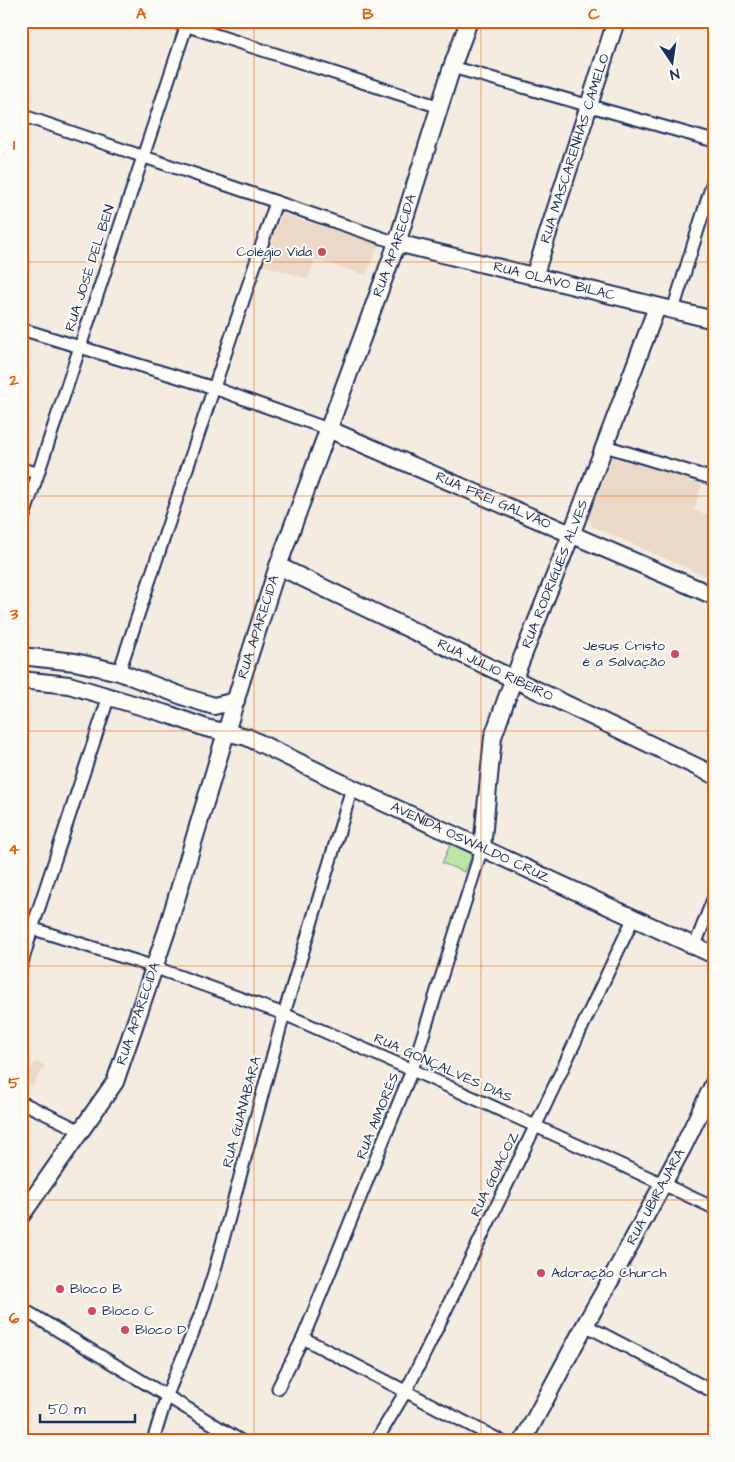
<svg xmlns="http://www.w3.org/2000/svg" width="735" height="1462" viewBox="0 0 735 1462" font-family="'Architects Daughter',sans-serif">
<rect width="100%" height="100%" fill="#f5ece1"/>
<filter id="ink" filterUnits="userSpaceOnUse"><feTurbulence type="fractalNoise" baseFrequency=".02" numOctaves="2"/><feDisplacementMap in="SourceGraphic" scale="10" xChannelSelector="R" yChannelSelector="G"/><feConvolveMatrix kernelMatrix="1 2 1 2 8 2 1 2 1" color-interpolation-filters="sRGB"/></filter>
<g filter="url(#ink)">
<!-- built -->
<g fill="#ecd8c7">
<path d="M282 214 379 244 366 275 315 260 308 279 262 265 271 244Z"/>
<path d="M613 454 702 484 694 510 714 518V580L592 526 589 519Z"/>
<path d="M36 1061 45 1066 32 1086 22 1081Z"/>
</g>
<!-- green -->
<path fill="#bbe6a3" stroke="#6b8a80" d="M451 843 473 853 465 872 442 863Z"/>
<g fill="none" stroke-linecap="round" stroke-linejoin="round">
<!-- street casing -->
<g stroke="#1b2f5e" stroke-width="15">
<g id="street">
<path d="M172 21 440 107"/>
<path d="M452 67 714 141"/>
<path d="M21 115 397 243"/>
<path d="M673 310 714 178"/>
<path d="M21 329 214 388 328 429"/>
<path d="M605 446 714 479"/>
<path d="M21 469 38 473"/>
<path d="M21 525 188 21"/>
<path d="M119 672 276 202"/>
<path d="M21 925 145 964 284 1014 412 1070 663 1184 714 1208"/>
<path d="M695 945 714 897"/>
<path d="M21 966 32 929 109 696"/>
<path d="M21 1102 81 1131"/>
<path d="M21 1308 241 1441"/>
<path d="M585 1325 714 1392"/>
<path d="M303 1338 501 1441"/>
<path d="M278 1388 303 1338 412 1070 482 848"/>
<path d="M153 1441 167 1395 201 1313 214 1273 284 1014 352 788"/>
<path d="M376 1441 406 1391 420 1363 535 1127 634 917"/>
</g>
</g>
<!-- secondary casing -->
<g stroke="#1b2f5e" stroke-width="20">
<g id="secondary">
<path id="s1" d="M397 243 714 320"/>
<path id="s2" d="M534 277 616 21"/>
<path id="s3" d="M328 429 714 596"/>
<path id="s4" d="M278 566 714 775"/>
<path d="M21 656 75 662 119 672 185 697 214 706 236 701"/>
<path id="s5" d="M21 680 69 685 170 715 206 728 247 737 352 788 714 955"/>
<path id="s6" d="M482 848 493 737 512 683 571 535 657 307"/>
<path id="s7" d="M21 1216 115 1082 167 930 242 679 278 566 397 243 452 67 469 21"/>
<path id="s8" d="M523 1441 585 1325 619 1265 683 1147 714 1083"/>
</g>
</g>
<!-- street -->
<use href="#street" stroke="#fdfcf7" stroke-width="11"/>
<!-- secondary -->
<use href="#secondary" stroke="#fdfcf7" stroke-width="16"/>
</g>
</g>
<!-- grid -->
<path fill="none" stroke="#e8590c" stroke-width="1" stroke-opacity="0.55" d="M254 21V1441M481 21V1441M21 262H714M21 496H714M21 731H714M21 966H714M21 1200H714"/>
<!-- markers -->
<g fill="#d1495b" stroke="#fdfcf7" stroke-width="2">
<circle cx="322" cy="252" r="5"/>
<circle cx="675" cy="654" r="5"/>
<circle cx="541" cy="1273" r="5"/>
<circle cx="60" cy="1289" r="5"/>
<circle cx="92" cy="1311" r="5"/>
<circle cx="125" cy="1330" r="5"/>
</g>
<g text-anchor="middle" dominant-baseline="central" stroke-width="4" stroke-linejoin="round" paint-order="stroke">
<!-- street labels -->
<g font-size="14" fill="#1b2f5e" stroke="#fdfcf7">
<text stroke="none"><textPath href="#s2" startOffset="135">RUA MASCARENHAS CAMELO</textPath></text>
<text stroke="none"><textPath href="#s7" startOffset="1046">RUA APARECIDA</textPath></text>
<text transform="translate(90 268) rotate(-72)">RUA JOSÉ DEL BEN</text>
<text stroke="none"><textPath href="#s1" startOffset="162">RUA OLAVO BILAC</textPath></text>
<text stroke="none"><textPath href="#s3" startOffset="180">RUA FREI GALVÃO</textPath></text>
<text stroke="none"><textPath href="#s6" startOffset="286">RUA RODRIGUES ALVES</textPath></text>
<text stroke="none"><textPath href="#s7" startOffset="641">RUA APARECIDA</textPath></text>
<text stroke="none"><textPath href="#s4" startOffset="241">RUA JÚLIO RIBEIRO</textPath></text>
<text stroke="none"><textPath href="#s5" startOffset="481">AVENIDA OSWALDO CRUZ</textPath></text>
<text stroke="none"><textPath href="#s7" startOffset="236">RUA APARECIDA</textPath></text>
<text transform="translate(443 1068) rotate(24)">RUA GONÇALVES DIAS</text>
<text transform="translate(242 1112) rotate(-75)">RUA GUANABARA</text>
<text transform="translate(378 1116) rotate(-68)">RUA AIMORÉS</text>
<text transform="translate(495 1174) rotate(-64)">RUA GOIACOZ</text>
<text stroke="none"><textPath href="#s8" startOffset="278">RUA UBIRAJARA</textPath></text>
</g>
<!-- poi labels -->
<g font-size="14" fill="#1b2f5e" stroke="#fdfcf7" text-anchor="start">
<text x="312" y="252" text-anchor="end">Colégio Vida</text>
<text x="665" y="646" text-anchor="end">Jesus Cristo<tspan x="665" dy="16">é a Salvação</tspan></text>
<text x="551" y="1273">Adoração Church</text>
<text x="70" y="1289">Bloco B</text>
<text x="102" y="1311">Bloco C</text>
<text x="135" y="1330">Bloco D</text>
</g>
</g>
<!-- margin -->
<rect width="735" height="1462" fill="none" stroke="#fdfcf7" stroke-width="55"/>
<!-- north arrow -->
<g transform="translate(672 62) rotate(167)" stroke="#fdfcf7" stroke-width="4" paint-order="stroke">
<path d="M0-4L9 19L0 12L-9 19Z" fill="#1b2f5e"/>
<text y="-8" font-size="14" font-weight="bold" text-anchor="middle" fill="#1b2f5e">N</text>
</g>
<!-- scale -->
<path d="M40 1414v8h95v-8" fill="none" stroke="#1b2f5e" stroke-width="2.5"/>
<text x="48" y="1414" font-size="15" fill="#1b2f5e" stroke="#fdfcf7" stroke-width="4" paint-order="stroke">50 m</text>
<rect x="28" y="28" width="680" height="1406" fill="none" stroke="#e8590c" stroke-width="2"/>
<g font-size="16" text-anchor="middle" font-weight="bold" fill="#e8590c">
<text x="141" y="19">A</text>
<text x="368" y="19">B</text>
<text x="594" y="19">C</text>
<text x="14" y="150">1</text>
<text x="14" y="385">2</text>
<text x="14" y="619">3</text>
<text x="14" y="854">4</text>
<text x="14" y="1088">5</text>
<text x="14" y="1323">6</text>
</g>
</svg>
